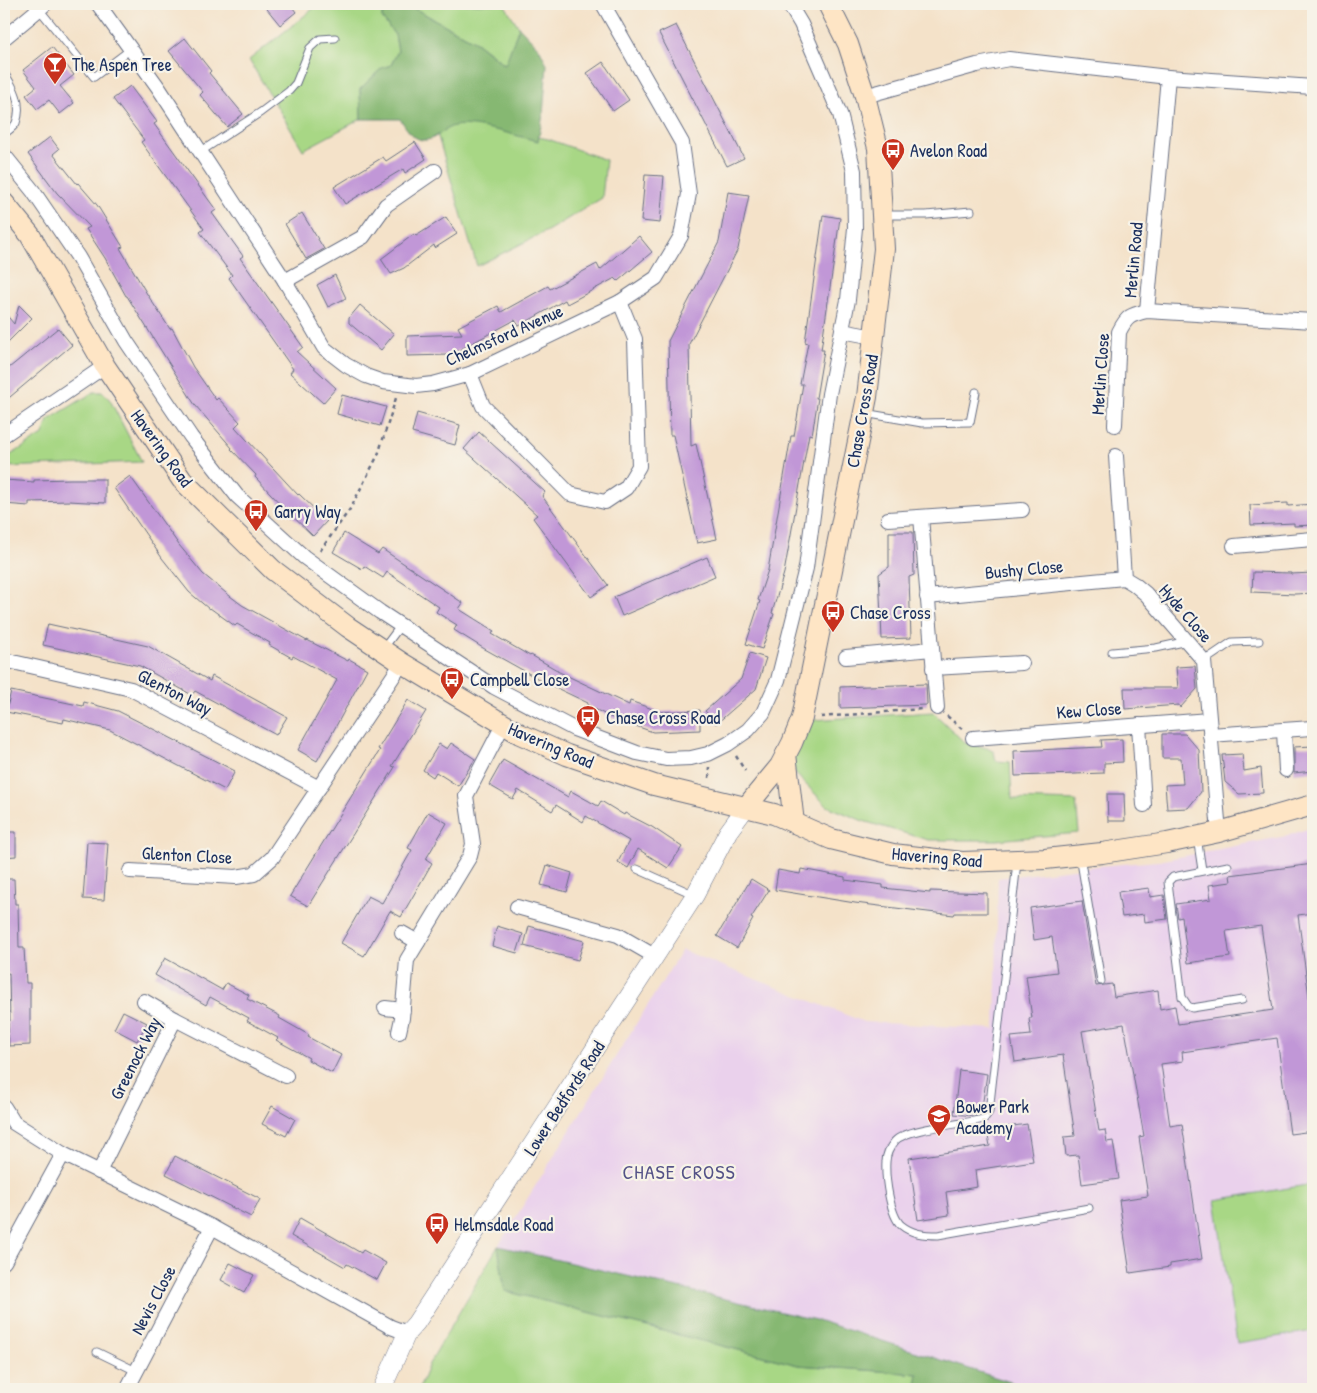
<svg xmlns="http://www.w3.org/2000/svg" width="1317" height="1393" viewBox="0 0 1317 1393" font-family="'Patrick Hand',sans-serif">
<rect width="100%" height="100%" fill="#f7f3e8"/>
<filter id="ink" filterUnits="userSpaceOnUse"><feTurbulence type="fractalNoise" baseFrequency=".02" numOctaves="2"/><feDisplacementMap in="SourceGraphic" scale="10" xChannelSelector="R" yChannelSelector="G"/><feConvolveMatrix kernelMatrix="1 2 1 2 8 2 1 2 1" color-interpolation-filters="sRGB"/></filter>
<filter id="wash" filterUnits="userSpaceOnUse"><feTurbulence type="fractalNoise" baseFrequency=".0096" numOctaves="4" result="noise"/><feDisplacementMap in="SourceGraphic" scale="20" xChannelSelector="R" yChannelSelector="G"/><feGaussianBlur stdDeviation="1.12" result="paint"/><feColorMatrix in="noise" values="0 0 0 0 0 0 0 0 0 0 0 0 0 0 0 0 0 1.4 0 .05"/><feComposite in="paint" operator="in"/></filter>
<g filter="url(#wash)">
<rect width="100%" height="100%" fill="#f4e2c9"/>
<!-- built -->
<path fill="#ead1ec" d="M1313 827V1389H1032L820 1321 498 1246 682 950 864 1022 995 1029 998 878 1099 866 1159 861 1286 836Z"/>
<!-- green -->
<g fill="#a8d785" stroke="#628372">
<path d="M319 4H383L382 18 395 35 398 51 391 65 382 68 360 89 361 119 303 150 249 60Z"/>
<path d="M406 4H504L519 27 506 65 476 42Z"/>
<path d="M432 117 548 139 606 160 602 198 549 230 477 266Z"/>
<path d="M94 392H103L110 400 142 462 4 467V459L43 435 48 420Z"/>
<path d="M933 712 965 743 987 748 994 752 996 761 1010 762 1012 799 1076 801 1079 833 996 840H928L863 821 827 806 789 767 813 720Z"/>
<path d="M1313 1184V1331L1237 1343 1215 1200Z"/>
<path d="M498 1246 505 1291 798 1365 919 1374 915 1389H419L429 1364Z"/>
</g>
<!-- forest -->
<g fill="#86b872" stroke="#507468">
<path d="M383 4H406L476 42 505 65 519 27 539 48 547 64 543 115 538 141C515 136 476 122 454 126 443 128 435 142 422 140 411 138 406 127 400 119H361L360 89 382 68 391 65 398 51 395 35 382 18Z"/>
<path d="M498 1246 820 1321 1032 1389H915L918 1374 798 1365 505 1291Z"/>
</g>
<g id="blocks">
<!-- building -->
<g fill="#c197d7">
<path d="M263 4H290L296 12 280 25Z"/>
<path d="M676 25 744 158 727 166 659 33Z"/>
<path d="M185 38 211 71 209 73 243 114 227 127 200 95 203 92 169 51Z"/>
<path d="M52 47 74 75 60 86 74 103 60 114 49 100 37 109 26 95 36 87 23 70Z"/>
<path d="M603 62 629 100 613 111 587 73Z"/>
<path d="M130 86 157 122 154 124 216 210 212 213 243 256 240 258 303 347 297 352 336 388 323 403 290 373 293 369 229 278 232 275 200 232 204 229 141 142 144 140 113 99Z"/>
<path d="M50 137 59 149 53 154 77 184 78 183 97 205 123 247 120 248 147 294 170 329 172 328 193 367 216 400 218 398 240 422 235 427 298 495 299 494 327 521 313 536 286 510 255 477 256 475 231 449 232 448 195 405 127 296H126L105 258 86 229 90 227 57 193 28 154Z"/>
<path d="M415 142 426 159 405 173 403 169 345 204 334 187 383 157 386 161Z"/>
<path d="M645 175 664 176 660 223 641 221Z"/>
<path d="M728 192 749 195 738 249 689 344 691 446 696 444 717 539 697 543 673 435H670L668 341 719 242Z"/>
<path d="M302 213 324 249 306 259 285 224Z"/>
<path d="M823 215 840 218 821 350H824L816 398H818L812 435 809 434 784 573 772 613 774 614 762 649 746 644 760 601 758 600 768 570 791 436H794L803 384H800L808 343 805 342Z"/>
<path d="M446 217 457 234 435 248 434 245 404 268 391 274 381 259 414 234 416 236Z"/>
<path d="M639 236 652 252 618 281 615 278 567 304 565 300 519 326 515 320 450 355 407 356V336L462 334 458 327 498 306 501 312 548 286 550 289 597 264 600 270Z"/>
<path d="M335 275 346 298 328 307 317 285Z"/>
<path d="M19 305 32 318 4 346V312L14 324Z"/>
<path d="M360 305 394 334 381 350 349 323V318Z"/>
<path d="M58 328 72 345 4 402V372Z"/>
<path d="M342 395 386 407 380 426 337 414Z"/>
<path d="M417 413 460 425 455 445 412 433Z"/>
<path d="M479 432 545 492 542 496 608 585 591 597 533 518 537 515 464 449Z"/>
<path d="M130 476 179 545 203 574 226 593 242 605 307 641V640L348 661 349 659 367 669 317 761 298 750 337 680 293 656 292 658 269 645 270 643 237 624 235 626 210 608 209 609 189 592 162 558 114 488Z"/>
<path d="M70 479H105V503L69 501 29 502V506L4 504V480L34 482V480Z"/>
<path d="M1288 503V506L1313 504V525L1294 526V523L1251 525 1250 505Z"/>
<path d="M889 532H913L914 575 909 577 911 638 882 639 879 574 889 567Z"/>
<path d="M344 533 378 554 382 549 463 603 459 609 494 631 492 634 530 656 531 655 557 670V671L629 705 630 701 661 712 700 710V730L653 732 610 717 587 705 588 703 544 682 483 648 454 630 457 625 436 612 439 607 387 572 383 578 364 566 362 569 333 552Z"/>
<path d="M707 557 715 576 622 616 614 597Z"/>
<path d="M1253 572 1291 573V574L1313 573V593L1295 594 1252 592Z"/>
<path d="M48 624 148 646 210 681 212 676 287 717 276 735 195 691 192 695 140 666 43 645Z"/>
<path d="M750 653 766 658 756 689 716 724 705 711 741 679Z"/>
<path d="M1195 666 1197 689 1180 708 1179 705 1125 709 1124 688H1178L1176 667Z"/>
<path d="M926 684 927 705 840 708V687Z"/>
<path d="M11 691 83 706 84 702 118 711 235 771 225 790 110 730 64 719 63 723 6 712Z"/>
<path d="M408 700 426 711 392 766 395 767 308 906 290 896 380 750 378 749Z"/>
<path d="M1162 734H1185L1199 750 1201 792 1188 808 1167 809 1165 785 1183 784 1181 758H1162Z"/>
<path d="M1122 739 1123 762 1104 763V773L1015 776 1014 751 1102 747 1101 740Z"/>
<path d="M451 743 475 759 458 786 436 772 433 777 423 770 439 744 447 749Z"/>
<path d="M1313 746V771L1294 773V747Z"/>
<path d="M1242 754 1244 771 1261 768 1263 793 1239 794 1225 782 1222 755Z"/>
<path d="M503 760 568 797 571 791 598 806 601 801 624 815 625 813 652 827 682 847 668 868 638 849 628 868 618 862 629 841 586 816 583 822 556 805 552 811 518 790 513 799 489 785Z"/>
<path d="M1107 794H1124L1125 821H1108Z"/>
<path d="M428 812 447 823 426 859 432 863 401 917 390 911 364 956 341 943 368 896 382 903 412 850 408 848Z"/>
<path d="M4 832H16V856L4 857Z"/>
<path d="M87 842 108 843 104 900 83 899Z"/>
<path d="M1313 864V913L1298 915 1313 1027V1131L1290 1134 1277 1038 1182 1052 1183 1061 1161 1064 1170 1126 1182 1124 1202 1259 1170 1264V1267L1130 1273 1119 1200 1148 1196 1139 1137 1144 1136 1124 1024 1082 1031 1099 1131 1105 1130 1107 1142 1113 1141 1119 1179 1082 1184 1078 1155 1066 1156 1064 1137 1075 1136 1063 1055 1015 1062 1011 1037 1031 1035 1029 1018H1032L1026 976 1057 972 1052 937 1034 940 1030 908 1082 901 1096 986 1112 984 1114 997 1158 990 1160 1009 1175 1006 1178 1024 1273 1010 1261 926 1226 931 1230 957 1188 963 1182 917 1178 918 1176 904 1211 899 1209 885 1231 882 1230 875Z"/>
<path d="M547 865 572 873 567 892 541 885Z"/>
<path d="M801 869 845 877V880L883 885V888L930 893V891L987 893V913H955L954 915 928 912 855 903 775 890 778 870 800 874Z"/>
<path d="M4 879H14L15 904H18L19 948H24L26 983H30V1045L9 1046 8 1021H10L9 973 4 974Z"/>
<path d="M751 879 769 890 751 918 753 919 737 948 717 936Z"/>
<path d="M1149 888 1150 897 1164 895 1167 919 1145 922 1144 914 1122 917 1118 892Z"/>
<path d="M497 926 523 934 517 953 492 946Z"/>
<path d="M529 926 584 941 578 960 524 946Z"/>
<path d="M165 958 222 990 226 983 249 995 247 999 280 1016 279 1018 309 1035 308 1037 341 1055 332 1073 308 1060 309 1058 276 1040 278 1038 247 1021 249 1018 210 997 206 1005 155 975Z"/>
<path d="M123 1011 147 1023 137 1041 114 1029Z"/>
<path d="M959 1070 987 1074 981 1114 974 1116 954 1114Z"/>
<path d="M272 1106 295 1119 286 1136 262 1124Z"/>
<path d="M1027 1124 1033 1161 975 1170 977 1187 946 1192 949 1215 918 1220 909 1158 990 1146 987 1130Z"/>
<path d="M175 1156 260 1199 251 1217 166 1174Z"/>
<path d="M300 1218 361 1253 363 1250 386 1263 377 1280 347 1264 345 1267 291 1236Z"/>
<path d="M230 1263 254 1275 244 1293 221 1280Z"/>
</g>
</g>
</g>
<g filter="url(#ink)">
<use href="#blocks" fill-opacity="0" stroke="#676e83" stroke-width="1"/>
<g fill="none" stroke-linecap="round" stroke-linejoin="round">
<!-- service casing -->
<g stroke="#676e83" stroke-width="9">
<g id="service">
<path d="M39 9 94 77 131 49"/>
<path d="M4 73C14 87 23 104 16 123 14 127 8 131 4 134"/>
<path d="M200 152 261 112 289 91 296 83 310 48 320 39 335 38"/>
<path d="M885 215H926L971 211"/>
<path d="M864 413 922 423 970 422 976 392"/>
<path d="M383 649 401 625"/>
<path d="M1112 652 1156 648 1188 641"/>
<path d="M1204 661 1232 642 1259 641"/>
<path d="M1197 837 1202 870"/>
<path d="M1080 856 1101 981"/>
<path d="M1017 862 989 1112 984 1119C964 1124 907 1128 895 1141 890 1147 886 1155 886 1162 885 1178 890 1215 901 1225 912 1234 924 1235 938 1235L1089 1208"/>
<path d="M1228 866 1173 877 1168 882 1182 997 1188 1006 1192 1008 1242 1000"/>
<path d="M637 869 695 895"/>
<path d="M97 1352 136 1371"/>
</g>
</g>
<!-- minor casing -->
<g stroke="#676e83" stroke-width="16">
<g id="minor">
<path d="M98 4 158 87 285 281 324 348 346 365 366 376 383 382 416 386 433 384 470 374 620 302 656 278 681 236 689 194 682 143 603 4"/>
<path d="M4 38 45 4"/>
<path d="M865 96 977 65 1009 59 1168 77 1313 87"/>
<path d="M4 155 33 191 78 257 126 341 191 437 237 496 304 557 380 612 494 687 574 729 637 753 666 759 691 758 708 754 728 744 748 730 763 713 778 680 806 568 829 394 848 300 855 228 854 171 840 114 801 24 789 4"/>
<path d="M285 281 363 237 386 205 435 171"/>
<path d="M1147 311 1168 77"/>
<path d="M842 331 874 337"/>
<path d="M470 374 483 406 570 494 605 502 626 488 639 466 635 339 620 302"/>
<path d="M1115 425 1119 332C1127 316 1130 315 1147 311L1313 321"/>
<path d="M4 435 105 366"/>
<path d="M1116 456 1124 578 1134 584 1146 594 1204 661 1219 832"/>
<path d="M921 517 937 708"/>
<path d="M888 519 1022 510"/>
<path d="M1234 546 1313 539"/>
<path d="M927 597 1124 578"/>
<path d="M846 657 932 649"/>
<path d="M4 660 131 689 319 788"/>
<path d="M933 668 1022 663"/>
<path d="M1139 725 1144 805"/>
<path d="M1284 731 1286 770"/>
<path d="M1210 735 1312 728"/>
<path d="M973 738 1209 720"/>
<path d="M130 871 236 877 254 874 272 858 402 663"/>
<path d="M517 907 618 935 656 957"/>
<path d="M402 933 418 942"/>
<path d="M144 1001 175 1019"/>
<path d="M385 1008 403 1010"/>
<path d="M399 1032 402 1018 407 960 470 856 473 844 466 796 503 725"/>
<path d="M4 1107 14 1123 63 1154 212 1227 391 1327 407 1333"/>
<path d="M99 1172 175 1019 286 1076"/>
<path d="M4 1262 63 1154"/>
<path d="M127 1389 212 1227"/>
</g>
</g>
<!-- tertiary casing -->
<g stroke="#676e83" stroke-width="19">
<path id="tertiary" d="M382 1389 407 1333 416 1323 695 895 728 832 747 806"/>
</g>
<!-- secondary casing -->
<g stroke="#676e83" stroke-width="22">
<g id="secondary">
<path d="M4 203 30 235 105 366 182 480 273 570 348 627 402 663 520 734 567 755 654 785 774 814 831 839 893 854 962 862 1045 859 1102 853 1167 843 1219 832 1313 805"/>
<path d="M786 754 794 823"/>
<path d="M747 806 780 766 792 743 802 718 867 397 884 249 878 148 865 96 848 44 828 4"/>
</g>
</g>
<!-- path -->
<g stroke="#676e83" stroke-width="2.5" stroke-dasharray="4 4" stroke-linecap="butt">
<path d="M320 551 350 509 378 455 396 398"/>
<path d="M947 716 962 729"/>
<path d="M821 717 922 709"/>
<path d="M736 756 745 771"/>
<path d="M709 778 710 767"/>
</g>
<!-- service -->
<use href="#service" stroke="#fff" stroke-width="7"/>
<!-- minor -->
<use href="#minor" stroke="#fff" stroke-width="14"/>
<!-- tertiary -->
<use href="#tertiary" stroke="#fff" stroke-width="18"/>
<!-- secondary -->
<use href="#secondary" stroke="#fee5c5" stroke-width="20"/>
</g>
</g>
<!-- icons -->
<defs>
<g id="bar-pin" transform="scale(1.25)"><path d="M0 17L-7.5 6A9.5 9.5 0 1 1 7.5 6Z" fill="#c8321e" stroke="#f7f3e8"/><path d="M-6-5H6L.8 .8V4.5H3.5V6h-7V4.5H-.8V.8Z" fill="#fff"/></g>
<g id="bus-pin" transform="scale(1.25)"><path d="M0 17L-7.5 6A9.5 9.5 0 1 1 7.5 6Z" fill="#c8321e" stroke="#f7f3e8"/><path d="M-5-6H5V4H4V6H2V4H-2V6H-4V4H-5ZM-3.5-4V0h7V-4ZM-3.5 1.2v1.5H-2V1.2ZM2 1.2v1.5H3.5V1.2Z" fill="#fff"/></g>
<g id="school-pin" transform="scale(1.25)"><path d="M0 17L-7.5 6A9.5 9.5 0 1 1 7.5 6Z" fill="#c8321e" stroke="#f7f3e8"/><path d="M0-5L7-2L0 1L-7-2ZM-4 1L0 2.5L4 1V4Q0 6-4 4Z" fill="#fff"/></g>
</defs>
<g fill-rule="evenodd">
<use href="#bar-pin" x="55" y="64"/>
<use href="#bus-pin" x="893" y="150"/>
<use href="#bus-pin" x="256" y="511"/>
<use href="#bus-pin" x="833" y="612"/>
<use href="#bus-pin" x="452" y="679"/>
<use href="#bus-pin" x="588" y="717"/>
<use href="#school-pin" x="939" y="1116"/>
<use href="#bus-pin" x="437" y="1224"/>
</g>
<g text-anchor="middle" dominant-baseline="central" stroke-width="4.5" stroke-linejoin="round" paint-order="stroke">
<!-- poi labels -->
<g font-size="18" fill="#1b2f5e" stroke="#f7f3e8" text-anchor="start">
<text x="72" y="64">The Aspen Tree</text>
<text x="910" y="150">Avelon Road</text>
<text x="274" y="511">Garry Way</text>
<text x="850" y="612">Chase Cross</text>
<text x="470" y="679">Campbell Close</text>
<text x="606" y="717">Chase Cross Road</text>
<text x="956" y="1106">Bower Park<tspan x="956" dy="21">Academy</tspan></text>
<text x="454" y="1224">Helmsdale Road</text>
</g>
<!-- street labels -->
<g font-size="18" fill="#1b2f5e" stroke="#f7f3e8">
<text transform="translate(1133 260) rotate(-85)">Merlin Road</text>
<text transform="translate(504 335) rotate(-24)">Chelmsford Avenue</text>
<text transform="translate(1100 374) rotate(-86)">Merlin Close</text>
<text transform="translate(862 411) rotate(-80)">Chase Cross Road</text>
<text transform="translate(162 448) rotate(54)">Havering Road</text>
<text transform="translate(1024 569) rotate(-5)">Bushy Close</text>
<text transform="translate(1186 613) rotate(49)">Hyde Close</text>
<text transform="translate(175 692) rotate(27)">Glenton Way</text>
<text transform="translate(1089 710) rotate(-4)">Kew Close</text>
<text transform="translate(551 745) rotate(23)">Havering Road</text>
<text transform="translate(187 855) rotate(3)">Glenton Close</text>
<text transform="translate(937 857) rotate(5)">Havering Road</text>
<text transform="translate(135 1058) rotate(-63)">Greenock Way</text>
<text transform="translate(564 1098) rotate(-57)">Lower Bedfords Road</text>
<text transform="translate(153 1300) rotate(-62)">Nevis Close</text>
</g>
<!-- quarter labels -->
<g font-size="20" letter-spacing="1" fill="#555388" stroke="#f7f3e8">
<text x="679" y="1171">CHASE CROSS</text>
</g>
</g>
<!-- margin -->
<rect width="1317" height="1393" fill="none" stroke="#f7f3e8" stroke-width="20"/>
</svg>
